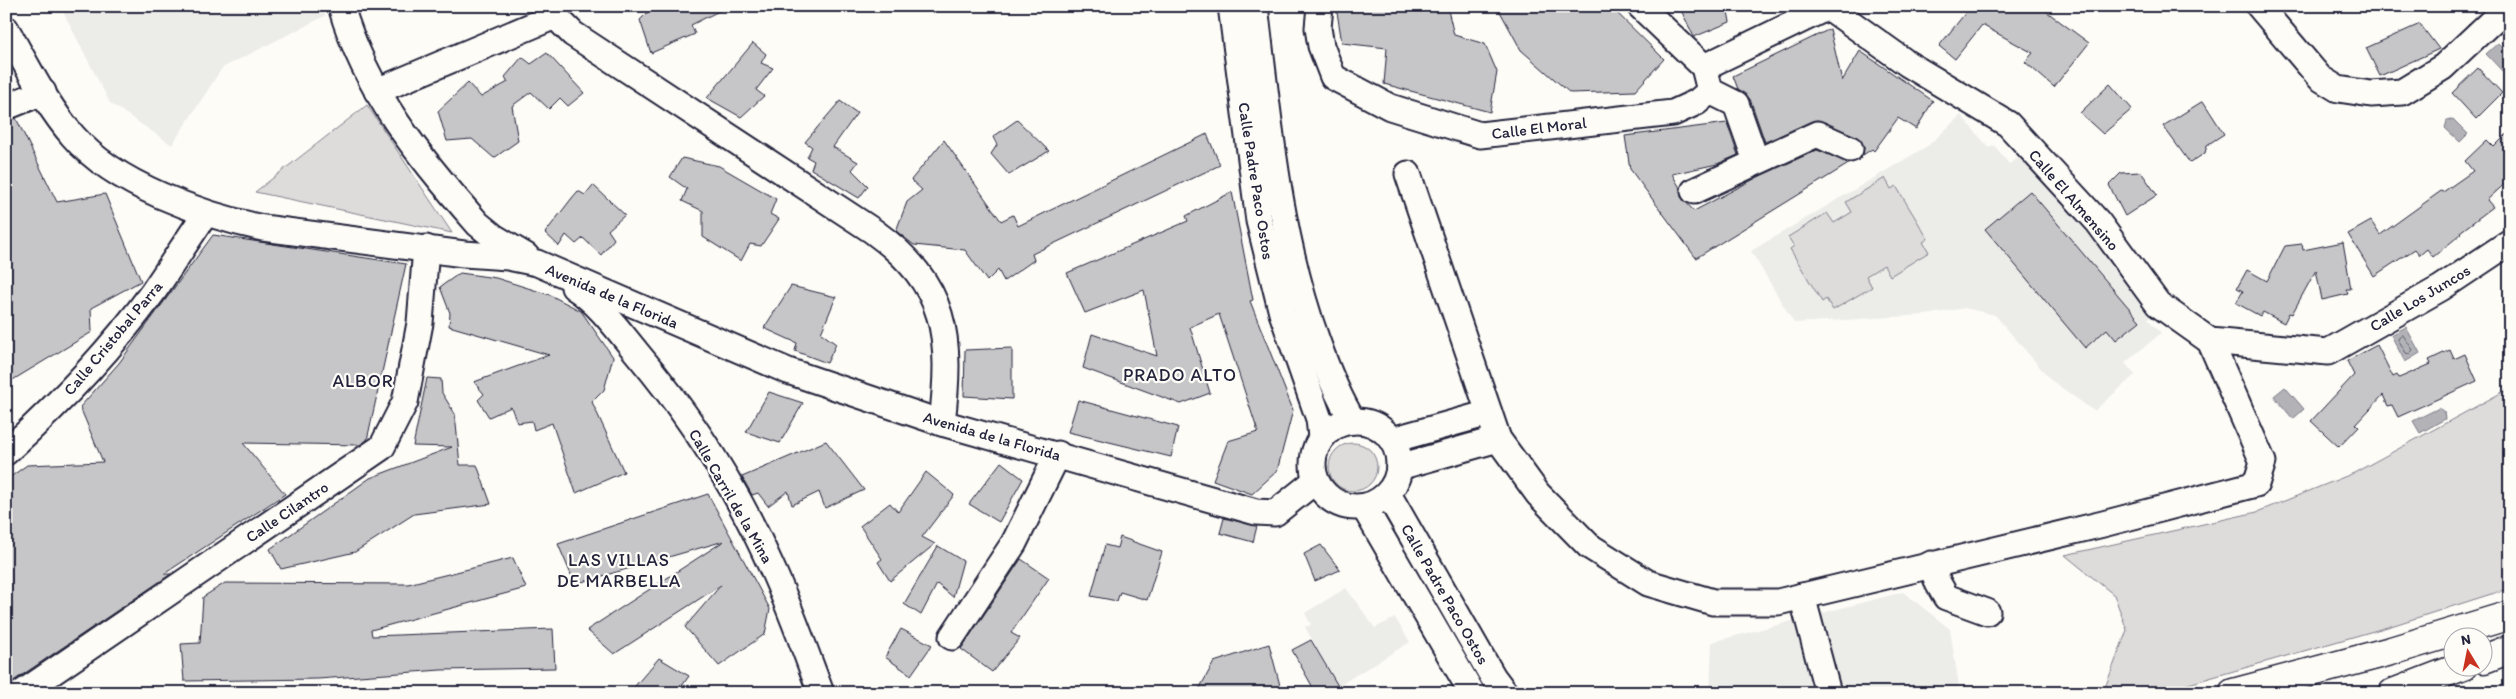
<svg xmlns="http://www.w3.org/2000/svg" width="2516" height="699" viewBox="0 0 2516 699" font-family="Itim,sans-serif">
<rect width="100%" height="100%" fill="#fdfcf7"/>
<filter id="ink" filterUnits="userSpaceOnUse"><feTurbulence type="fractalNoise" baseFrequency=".02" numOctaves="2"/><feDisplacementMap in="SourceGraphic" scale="10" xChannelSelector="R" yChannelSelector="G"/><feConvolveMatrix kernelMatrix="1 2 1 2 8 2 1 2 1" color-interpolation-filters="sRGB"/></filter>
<g filter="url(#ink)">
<!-- built -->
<g fill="#ecece9">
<path d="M60 6H322L325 16 222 68 172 145 110 103Z"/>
<path d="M1961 115 1989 148 1994 145 2009 164 2019 157 2048 184 2155 313 2148 319 2161 333 2125 363 2135 375 2094 411 2051 380 1995 315 1965 308 1925 315 1794 323 1751 251 1929 145Z"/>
<path d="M1346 588 1375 628 1395 618 1410 642 1338 686 1305 627 1311 625 1305 613Z"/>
<path d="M1903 592 1950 629 1960 693H1710L1712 642Z"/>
</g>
<!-- green -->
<g fill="#dddcdb" stroke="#807f8b">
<path d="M367 105 452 233 255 192Z"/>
<path d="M1885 178 1891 189 1896 186 1928 239 1923 242 1929 252 1890 276 1884 265 1866 276 1872 287 1833 310 1826 299 1822 302 1790 249 1794 246 1788 237 1827 213 1834 223 1852 212 1846 202Z"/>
<path d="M2510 388V588L2391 626 2157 693H2103L2127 630 2114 595 2065 555 2257 512 2354 473Z"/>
<circle cx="1353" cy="467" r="24"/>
</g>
<!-- water -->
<g fill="#b2b2b7" stroke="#787885">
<path d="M2498 43 2510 55V73L2505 74 2486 54Z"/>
<path d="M2453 119 2468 134 2460 142 2445 128 2447 121Z"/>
<path d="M2406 327 2420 353 2405 362 2391 335Z"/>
<path d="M2285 387 2304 409 2293 419 2274 396Z"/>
<path d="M2439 408 2444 412 2445 419 2420 433 2413 421Z"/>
</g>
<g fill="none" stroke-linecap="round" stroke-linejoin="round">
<!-- shore -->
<path stroke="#5c5c6d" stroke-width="1" d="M2403 335 2413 350 2409 354 2406 353 2398 339Z"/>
</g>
<!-- building -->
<g fill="#c6c6c8" stroke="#22223b">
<path d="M654 6H729L691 25 695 34 651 53 640 20Z"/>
<path d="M1336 6H1447L1454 35 1485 44 1497 72 1490 112 1384 84 1387 48 1342 43Z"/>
<path d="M1497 6H1610L1664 59 1635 91 1570 93 1521 50Z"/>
<path d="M1679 6H1727L1730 22 1694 37Z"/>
<path d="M1971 6H2039L2089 43 2054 87 2025 62 2033 53 1982 25 1955 59 1939 46Z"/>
<path d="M2420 24 2439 49 2380 76 2366 48Z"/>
<path d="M1830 29 1842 81 1860 51 1933 101 1916 129 1898 118 1874 151 1872 149 1863 155 1864 147 1856 136 1817 120 1765 142 1750 99 1738 89 1733 76Z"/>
<path d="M753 43 766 54 761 63 773 68 756 90 764 96 741 117 707 98Z"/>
<path d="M547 53 584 93 568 106 560 98 549 109 531 92 512 106 518 141 494 158 472 139 447 141 438 111 468 83 481 97 508 82 505 77 522 57 531 64Z"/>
<path d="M2478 68 2502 93 2476 119 2452 93Z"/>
<path d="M2110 84 2132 109 2103 134 2080 113Z"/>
<path d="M840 101 857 113 833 147 858 162 852 170 868 186 859 198 811 169 814 161 807 157 812 147 805 142Z"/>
<path d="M2203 101 2224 134 2207 145 2205 153 2190 163 2163 126Z"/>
<path d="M16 118 57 202 105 194 141 281 91 308 92 332 6 384V121Z"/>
<path d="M1017 120 1049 151 1009 175 991 154 997 145 993 137Z"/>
<path d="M1727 123 1738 155 1717 164 1672 174 1680 188 1681 197 1694 211 1758 177 1817 150 1850 163 1696 258 1630 169 1625 136Z"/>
<path d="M2510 131V179L2487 200 2493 207 2460 232 2461 234 2433 257 2427 249 2420 255 2415 249 2374 276 2348 234 2371 221 2380 235 2441 191 2443 192 2473 171 2465 161 2487 140 2494 147Z"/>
<path d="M1207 134 1220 165 1032 254 1034 260 1004 281 998 270 987 281 965 250 914 245 896 231 907 202 922 190 911 180 944 140 1001 221 1013 215 1018 226Z"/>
<path d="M682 158 719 166 776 199 770 214 779 219 761 246 750 244 741 261 703 237V211L682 201 687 189 670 177Z"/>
<path d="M2141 172 2157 195 2125 216 2109 185 2121 173Z"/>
<path d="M593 185 625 215 608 230 614 239 601 255 583 238 576 244 566 235 559 246 545 233 572 198 578 191 585 195Z"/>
<path d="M2030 191 2140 321 2116 340 2107 329 2085 348 1985 229Z"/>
<path d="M1232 192 1253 300 1250 301 1293 410 1277 471 1252 494 1213 480 1228 441 1258 432 1219 314 1190 327 1210 393 1181 404 1083 368 1092 334 1157 356 1144 290 1085 313 1067 273 1188 221 1186 216Z"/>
<path d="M213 235 406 264 367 440 360 445 243 443 285 494 164 574H171L6 686V480L27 465 103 462 80 407 119 363Z"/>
<path d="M2343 242 2351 289H2346L2348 294 2322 300 2316 270 2292 314 2289 313 2284 323 2263 312 2260 316 2236 303 2243 291 2237 288 2247 270 2267 281 2285 246 2302 244 2303 250Z"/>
<path d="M460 273 496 278 550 295 581 311 613 357 604 390 592 402 624 472 576 493 552 423 534 430 532 421 517 423 511 407 489 417 478 400 484 394 474 382 549 355 449 326 450 313 440 287Z"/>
<path d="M791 286 836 297 821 333 836 344 827 363 795 351 797 343 764 328Z"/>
<path d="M2377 345 2393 377 2397 375 2399 378 2431 364 2429 360 2450 350 2454 359 2465 354 2477 381 2398 417 2392 405 2388 406 2383 395 2356 424 2359 426 2339 447 2311 421 2354 375 2347 361Z"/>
<path d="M1012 348V399L964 396 965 350Z"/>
<path d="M427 378 441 379 442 393 455 414 460 465H477L491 504 414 514 355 552 281 569 270 549 370 478 452 447 413 446Z"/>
<path d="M769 392 803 403 780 443 746 432Z"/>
<path d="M1078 400 1178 427 1171 457 1068 432Z"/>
<path d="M826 441 864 490 825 508 819 492 792 505 788 491 768 506 758 493 752 495 742 477Z"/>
<path d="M1001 462 1023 479 999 522 969 504Z"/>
<path d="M926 472 954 495 922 537 935 544 890 581 878 562 882 559 860 526 890 503 898 512Z"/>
<path d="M708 494 770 609 765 634 719 666 685 627 721 585 614 654 587 630 724 541 575 584 558 544Z"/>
<path d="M1224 518 1257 526 1253 542 1220 533Z"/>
<path d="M1120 537 1162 552 1147 600 1120 592 1117 601 1091 596 1105 545 1117 548Z"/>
<path d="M1321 545 1340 570 1315 581 1304 554Z"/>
<path d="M938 546 963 561 953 597 937 584 921 615 904 604Z"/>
<path d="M513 558 526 588 371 630 372 636 553 629 555 668 441 670 318 679 184 681 181 644 200 643 203 597 225 583 408 584Z"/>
<path d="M1021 559 1049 578 1011 633 1020 638 992 672 961 649Z"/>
<path d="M901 629 932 645 911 675 885 657Z"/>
<path d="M1311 640 1338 686 1328 693H1316L1292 650Z"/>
<path d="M1269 644 1282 693H1197L1214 662Z"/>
<path d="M659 658 689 676 677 693H629Z"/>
</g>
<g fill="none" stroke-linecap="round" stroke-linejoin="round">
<!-- minor casing -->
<g stroke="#22223b" stroke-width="29">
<g id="minor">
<path d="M341 6C366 93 420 158 478 224L494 237 526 256"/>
<path d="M1231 6 1259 221 1282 313 1319 419 1321 437"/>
<path d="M1255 6C1269 119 1278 234 1317 341 1327 369 1337 395 1353 421"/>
<path d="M1320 6 1318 28 1321 46 1333 77 1390 107 1480 135 1673 113 1697 102 1710 91 1704 67 1640 6"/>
<path d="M1827 6 1908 64 2008 124 2098 222 2158 304 2210 341 2328 352 2441 288 2510 242"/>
<path d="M2259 6 2320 78 2338 89 2371 94 2402 92 2443 67 2508 6"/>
<path d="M6 29C27 65 46 105 73 136 115 185 202 215 263 228L464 254 508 257 537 263 788 371 942 423 1256 512 1275 513 1315 481"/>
<path d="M1704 67 1828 7"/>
<path d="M377 91 555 16 573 34 873 231C948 285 952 337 942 423"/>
<path d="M1710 91 1736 104 1756 161"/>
<path d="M6 107 43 92"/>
<path d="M1408 174 1498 439 1538 494 1589 546 1648 583 1713 602H1778L2103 524 2256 484 2263 462 2210 341"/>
<path d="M1694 191 1817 134 1850 149"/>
<path d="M574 287C599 303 618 330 637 353 691 417 737 489 771 566 790 607 805 650 821 693"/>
<circle cx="1356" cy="464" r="43"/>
<path d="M1392 440 1489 413"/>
<path d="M6 452C59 404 111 350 153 292 171 266 188 239 206 213"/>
<path d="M1399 467 1498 439"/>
<path d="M1388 494 1493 677 1505 693"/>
<path d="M1364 507 1472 693"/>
<path d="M1931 564 1938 583 1946 597 1987 612"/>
<path d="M1802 596 1828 693"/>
<path d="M952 637 1014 543 1058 454"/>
<path d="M22 693 382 447 405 402 420 323 426 248"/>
</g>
</g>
<!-- highway casing -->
<g stroke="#22223b" stroke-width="31">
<g id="highway">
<path d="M2484 659 2510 649"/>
<path d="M2233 693 2391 651 2510 615"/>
<path d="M2393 693 2463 666"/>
</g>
</g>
<!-- minor -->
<use href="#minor" stroke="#fdfcf7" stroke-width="25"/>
<!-- highway -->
<use href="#highway" stroke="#fdfcf7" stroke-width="28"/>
</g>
</g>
<g text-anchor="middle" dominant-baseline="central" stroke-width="4.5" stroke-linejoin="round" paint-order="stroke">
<!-- street labels -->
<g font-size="16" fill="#22223b" stroke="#fdfcf7">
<text transform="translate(1539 128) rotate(-7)">Calle El Moral</text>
<text transform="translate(1256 181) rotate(81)">Calle Padre Paco Ostos</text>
<text transform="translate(2074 200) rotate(49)">Calle El Almensino</text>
<text transform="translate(612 296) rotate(23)">Avenida de la Florida</text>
<text transform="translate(2420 298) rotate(-31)">Calle Los Juncos</text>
<text transform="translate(113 338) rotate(-50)">Calle Cristobal Parra</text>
<text transform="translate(992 436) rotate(16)">Avenida de la Florida</text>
<text transform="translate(731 496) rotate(60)">Calle Carril de la Mina</text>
<text transform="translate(287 512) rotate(-34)">Calle Cilantro</text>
<text transform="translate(1445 594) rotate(60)">Calle Padre Paco Ostos</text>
</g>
<!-- neighbourhood labels -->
<g font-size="18" letter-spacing="1" fill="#22223b" stroke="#fdfcf7">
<text x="1180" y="375">PRADO ALTO</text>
<text x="363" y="381">ALBOR</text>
<text x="619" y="560">LAS VILLAS<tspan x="619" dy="21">DE MARBELLA</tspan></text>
</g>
</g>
<!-- margin -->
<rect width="2516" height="699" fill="none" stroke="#fdfcf7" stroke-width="25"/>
<rect x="12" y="12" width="2491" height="674" fill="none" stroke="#22223b" stroke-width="2" filter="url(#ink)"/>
<!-- north arrow -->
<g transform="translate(2468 652) rotate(350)"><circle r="24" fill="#fdfcf7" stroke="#a5a5ac"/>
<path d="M0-4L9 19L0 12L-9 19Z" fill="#c8321e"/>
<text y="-8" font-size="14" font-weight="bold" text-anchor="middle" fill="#22223b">N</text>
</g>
</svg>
